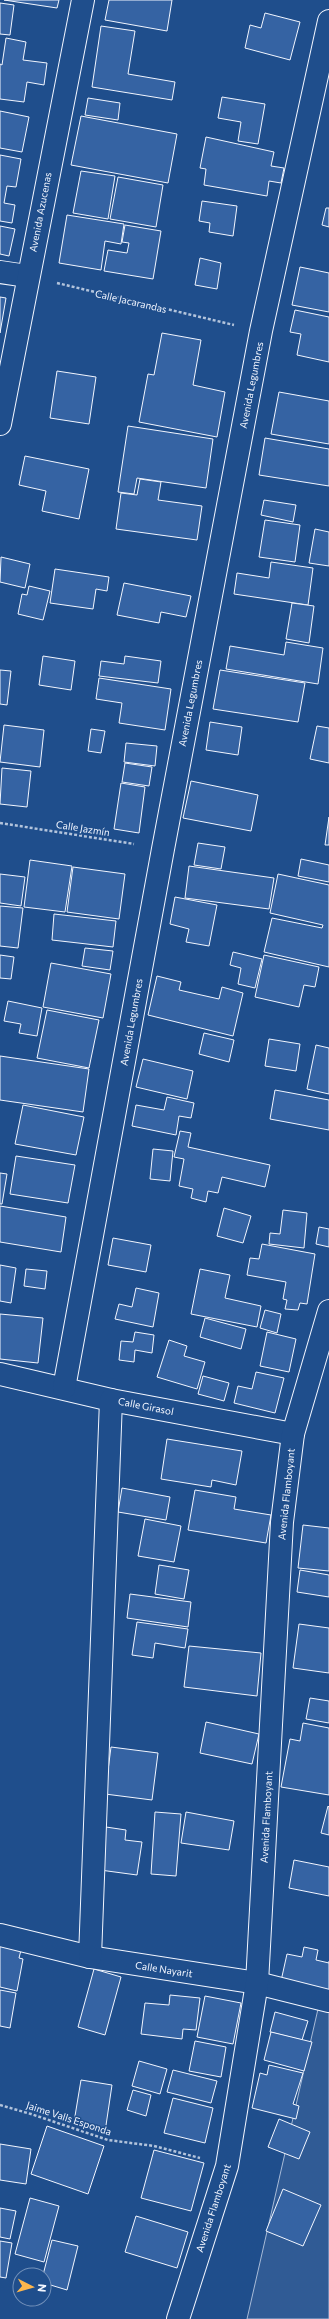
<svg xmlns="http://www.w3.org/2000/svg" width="329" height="2319" viewBox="0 0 329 2319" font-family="Commissioner,sans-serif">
<rect width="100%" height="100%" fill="#1f4e8c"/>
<!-- built -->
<path fill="#305b95" stroke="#a8bbd7" d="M329 1961V2319H247Z"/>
<!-- building -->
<g fill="#3563a3" stroke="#f2f6ff">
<path d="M4 0H59L57 8Z"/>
<path d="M109 0H172L167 31 105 20Z"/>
<path d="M0 3 14 5 10 35 0 34Z"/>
<path d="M265 13 300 22 290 60 245 48 250 25 261 28Z"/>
<path d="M101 26 135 31 128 74 175 82 172 100 92 87Z"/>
<path d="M6 38 26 42 23 60 47 63 44 85 27 82 24 102 0 99V64L2 65Z"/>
<path d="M222 97 265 104 258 144 238 141 241 122 218 118Z"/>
<path d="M88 98 120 103 118 120 85 115Z"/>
<path d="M0 111 29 117 22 152 0 148Z"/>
<path d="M81 116 177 134 168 183 71 165Z"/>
<path d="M206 137 274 152 271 166 284 168 281 183 269 181 267 196 204 185 206 169 200 168Z"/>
<path d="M0 155 21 159 16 187 7 186 4 203 15 205 12 223 0 221Z"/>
<path d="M81 171 115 176 108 219 73 213Z"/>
<path d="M118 177 163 185 156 227 110 219Z"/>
<path d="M202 201 237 206 233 236 209 232 210 223 199 221Z"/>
<path d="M326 208H329V227L322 225Z"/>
<path d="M67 215 124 224 121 244 105 241 101 270 59 263Z"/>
<path d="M125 225 161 231 153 279 104 271 108 250 127 253 129 243 122 242Z"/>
<path d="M0 226 15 229 9 256 0 254Z"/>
<path d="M200 258 221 263 217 289 195 285Z"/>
<path d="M300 267 329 273V312L292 305Z"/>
<path d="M0 297 6 298 0 333Z"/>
<path d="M295 310 329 317V362L297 355 301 334 290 332Z"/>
<path d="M162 333 201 340 193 385 225 392 217 437 139 422 148 374 154 375Z"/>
<path d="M57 371 96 377 89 424 50 418Z"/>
<path d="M279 392 329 401V444L271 434Z"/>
<path d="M128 426 213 439 206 488 137 478 134 494 118 492Z"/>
<path d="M265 438 329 449V486L259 475Z"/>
<path d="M25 456 89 469 79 519 42 511 46 491 19 485Z"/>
<path d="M140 479 161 482 158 500 202 506 197 540 116 529 121 493 137 495Z"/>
<path d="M264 500 296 505 293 522 261 515Z"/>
<path d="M265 520 300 525 295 562 259 557Z"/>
<path d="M315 529 329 532V566L309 563Z"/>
<path d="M1 557 30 564 25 588 0 582Z"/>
<path d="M271 562 313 568 308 605 234 594 237 573 269 578Z"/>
<path d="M55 569 109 577 107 591 96 589 93 609 50 603Z"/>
<path d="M124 583 191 596 186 617 161 612 159 623 117 615Z"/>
<path d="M29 586 50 591 43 620 18 614 22 594 27 595Z"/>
<path d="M292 603 314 606 309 643 286 639Z"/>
<path d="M286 642 323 648 318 684 226 669 230 646 284 655Z"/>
<path d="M43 656 75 661 71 690 39 685Z"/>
<path d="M125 656 161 661 158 683 99 676 101 661 124 664Z"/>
<path d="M0 670 11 671 7 705 0 704Z"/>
<path d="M220 670 305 683 298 722 213 709Z"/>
<path d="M99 678 171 689 165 730 119 723 122 703 96 699Z"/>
<path d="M210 722 242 727 238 755 206 750Z"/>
<path d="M4 725 44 730 40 767 0 762Z"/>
<path d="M317 726 329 728V763L310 759Z"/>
<path d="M91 729 105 731 101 753 88 751Z"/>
<path d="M126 743 157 746 155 766 124 762Z"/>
<path d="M125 763 152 767 149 786 122 782Z"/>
<path d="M2 768 31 771 27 807 0 804Z"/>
<path d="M191 781 258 795 251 831 183 818Z"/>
<path d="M121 783 145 787 139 833 114 829Z"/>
<path d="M329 817V845H325Z"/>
<path d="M198 843 225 847 221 869 194 865Z"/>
<path d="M301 859 329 865V882L298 876Z"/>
<path d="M30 860 72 866 65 912 24 907Z"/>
<path d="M189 866 274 878 269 909 185 898Z"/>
<path d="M73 867 125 874 119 919 67 912Z"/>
<path d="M0 874 25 877 21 906 0 903Z"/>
<path d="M278 874 329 885V967L264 952 272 918 322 928 323 925 270 913Z"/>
<path d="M175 897 217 905 209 946 186 942 189 929 170 924Z"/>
<path d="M0 906 23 908 18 948 0 946Z"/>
<path d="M54 914 116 921 113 947 52 940Z"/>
<path d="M85 948 113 951 110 970 82 966Z"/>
<path d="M233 952 262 959 255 988 238 984 241 968 230 965Z"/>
<path d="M0 955 14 957 11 979 0 978Z"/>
<path d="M264 955 319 967 315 987 304 985 299 1007 255 997Z"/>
<path d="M51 963 111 974 103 1018 43 1007Z"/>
<path d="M157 976 181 982 179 990 219 999 222 987 243 993 233 1036 148 1015Z"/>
<path d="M8 1001 42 1008 37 1036 19 1033 21 1024 4 1021Z"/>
<path d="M47 1010 99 1020 89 1068 37 1058Z"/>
<path d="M204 1033 234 1040 229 1062 199 1054Z"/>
<path d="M269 1039 300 1044 296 1071 265 1066Z"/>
<path d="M316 1045 329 1048V1094L307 1089Z"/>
<path d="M0 1056 89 1069 83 1112 0 1100Z"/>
<path d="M143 1059 193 1071 187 1099 136 1087Z"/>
<path d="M275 1090 329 1100V1130L270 1119Z"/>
<path d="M167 1097 194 1103 191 1118 179 1116 176 1135 132 1126 136 1105 164 1110Z"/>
<path d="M23 1105 84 1117 76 1155 15 1144Z"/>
<path d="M180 1131 191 1133 188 1147 270 1165 265 1187 222 1177 218 1193 208 1191 206 1202 191 1198 193 1189 179 1186 184 1159 174 1157Z"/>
<path d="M153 1149 173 1151 170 1181 150 1179Z"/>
<path d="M16 1156 75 1165 68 1203 10 1194Z"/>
<path d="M0 1173 7 1174 2 1204H0Z"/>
<path d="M0 1206 66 1217 61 1252 0 1242Z"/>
<path d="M224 1208 251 1216 243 1243 217 1236Z"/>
<path d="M283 1210 307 1213 304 1248 269 1244 270 1233 280 1234Z"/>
<path d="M319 1227 329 1229V1247L316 1244Z"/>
<path d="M113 1238 151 1245 146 1272 108 1265Z"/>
<path d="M262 1244 315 1254 307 1304 300 1303 298 1310 285 1309 287 1300 283 1299 286 1282 247 1275 250 1258 259 1259Z"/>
<path d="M0 1265 16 1268 11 1303 0 1301Z"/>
<path d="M26 1269 47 1271 45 1289 24 1286Z"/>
<path d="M200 1269 230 1275 225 1298 261 1306 257 1327 191 1314Z"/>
<path d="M136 1288 159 1293 153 1327 115 1319 119 1304 132 1307Z"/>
<path d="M265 1310 281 1314 277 1333 260 1328Z"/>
<path d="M0 1314 43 1318 38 1363 0 1359Z"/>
<path d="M205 1318 246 1329 241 1349 200 1337Z"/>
<path d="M135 1332 154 1335 152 1353 135 1350 134 1362 119 1360 121 1341 133 1342Z"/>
<path d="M267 1332 296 1339 289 1372 260 1366Z"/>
<path d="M169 1340 187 1346 184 1356 205 1362 197 1389 157 1377Z"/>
<path d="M256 1372 284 1378 275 1413 234 1403 238 1386 252 1389Z"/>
<path d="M203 1376 229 1383 224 1401 198 1394Z"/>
<path d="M167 1439 242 1451 236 1485 212 1480 211 1487 161 1479Z"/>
<path d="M122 1488 170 1497 166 1520 118 1512Z"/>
<path d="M195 1490 236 1497 234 1509 271 1515 266 1543 188 1530Z"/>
<path d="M145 1519 181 1526 174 1562 138 1556Z"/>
<path d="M303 1525 329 1528V1571L298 1568Z"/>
<path d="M159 1565 189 1570 184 1599 155 1594Z"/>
<path d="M300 1570 329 1575V1597L297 1592Z"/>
<path d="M130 1594 191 1602 188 1627 127 1618Z"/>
<path d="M137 1622 188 1629 185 1648 155 1643 153 1658 132 1655Z"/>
<path d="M299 1624 329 1628V1673L293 1668Z"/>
<path d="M189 1646 261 1653 257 1696 184 1687Z"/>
<path d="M310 1698 329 1701V1723L306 1719Z"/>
<path d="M206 1722 259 1734 252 1764 200 1753Z"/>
<path d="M303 1723 329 1728V1795L281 1787 290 1739 300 1741Z"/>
<path d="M111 1747 158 1753 152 1800 105 1794Z"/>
<path d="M328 1806 329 1807V1835L321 1833Z"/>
<path d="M155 1812 181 1814 176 1876 151 1874Z"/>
<path d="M186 1812 234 1821 229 1850 181 1843Z"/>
<path d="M106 1827 126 1830 125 1840 142 1842 137 1875 100 1870Z"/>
<path d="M294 1860 329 1867V1896L289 1888Z"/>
<path d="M0 1945 21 1950 19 1958 23 1959 17 1991 0 1987Z"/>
<path d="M304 1947 318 1950 316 1960 329 1963V1992L281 1981 287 1954 302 1957Z"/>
<path d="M94 1969 121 1977 105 2035 78 2027Z"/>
<path d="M0 1990 16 1993 10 2028 0 2026Z"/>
<path d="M170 1995 200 1998 196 2030 183 2029 182 2039 141 2034 145 2003 169 2005Z"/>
<path d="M205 1996 241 2003 233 2044 197 2037Z"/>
<path d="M275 2012 308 2021 302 2040 270 2032Z"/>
<path d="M271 2032 312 2042 304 2071 264 2060Z"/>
<path d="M195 2041 226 2047 221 2077 189 2071Z"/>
<path d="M139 2061 167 2069 160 2094 132 2086Z"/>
<path d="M269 2065 303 2073 293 2104 299 2106 296 2119 252 2108 260 2073 267 2075Z"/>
<path d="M173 2070 217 2081 211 2103 167 2092Z"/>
<path d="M81 2080 112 2085 105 2132 89 2129 90 2125 74 2122Z"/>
<path d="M133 2090 151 2095 146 2116 127 2110Z"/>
<path d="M173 2098 213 2108 205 2143 164 2133Z"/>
<path d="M279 2119 310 2132 299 2159 268 2147Z"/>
<path d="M47 2126 104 2146 88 2194 31 2174Z"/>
<path d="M0 2144 31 2149 26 2184 0 2180Z"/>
<path d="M154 2150 204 2163 191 2211 141 2198Z"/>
<path d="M283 2189 321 2205 303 2246 266 2231Z"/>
<path d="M30 2198 59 2206 44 2262 15 2254Z"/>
<path d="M0 2208 16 2211 10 2239 0 2237Z"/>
<path d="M136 2216 188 2232 177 2268 125 2252Z"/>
<path d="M52 2240 78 2246 67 2290 44 2283 43 2275Z"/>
<path d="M0 2241 12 2243 6 2278 0 2277Z"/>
</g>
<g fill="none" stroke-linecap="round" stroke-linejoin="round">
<!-- street casing -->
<g stroke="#f2f6ff" stroke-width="24">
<g id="street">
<path d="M0 272 27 276"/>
<path d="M0 424 83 0"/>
<path d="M0 1374 111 1400 293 1434"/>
<path d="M64 1388 163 849 261 331 329 21"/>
<path d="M0 1935 90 1957 257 1983 329 2001"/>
<path d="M90 1957 111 1400"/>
<path d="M178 2319 227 2166 257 1983 282 1522 293 1434 329 1311"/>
</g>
</g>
<!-- path -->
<g stroke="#b3c4dc" stroke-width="2.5" stroke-dasharray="3 2" stroke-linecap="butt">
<path d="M57 283 234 325"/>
<path d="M0 823 134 844"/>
<path d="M0 2105 31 2114 108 2140 154 2146 200 2158"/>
</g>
<!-- street -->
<use href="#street" stroke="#1f4e8c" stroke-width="22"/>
</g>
<g text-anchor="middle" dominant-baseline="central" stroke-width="3" stroke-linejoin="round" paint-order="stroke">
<!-- street labels -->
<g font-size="10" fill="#f2f6ff" stroke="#1f4e8c">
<text transform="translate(40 212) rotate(-79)">Avenida Azucenas</text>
<text transform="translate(131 301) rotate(13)">Calle Jacarandas</text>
<text transform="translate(251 385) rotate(-79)">Avenida Legumbres</text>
<text transform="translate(190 703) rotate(-79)">Avenida Legumbres</text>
<text transform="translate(83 828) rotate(9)">Calle Jazmín</text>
<text transform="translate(131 1022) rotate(-80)">Avenida Legumbres</text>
<text transform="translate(146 1406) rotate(11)">Calle Girasol</text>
<text transform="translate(286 1494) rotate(-84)">Avenida Flamboyant</text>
<text transform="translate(266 1817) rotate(-87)">Avenida Flamboyant</text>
<text transform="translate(164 1969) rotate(9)">Calle Nayarit</text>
<text transform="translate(69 2118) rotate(18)">Jaime Valls Esponda</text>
<text transform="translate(213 2208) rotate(-72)">Avenida Flamboyant</text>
</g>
</g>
<!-- north arrow -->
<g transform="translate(32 2287) rotate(96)"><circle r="19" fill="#1f4e8c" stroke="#7391ba"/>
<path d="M0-3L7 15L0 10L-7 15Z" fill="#ffb74d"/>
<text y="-6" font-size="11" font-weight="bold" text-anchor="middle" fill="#f2f6ff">N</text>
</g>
</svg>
